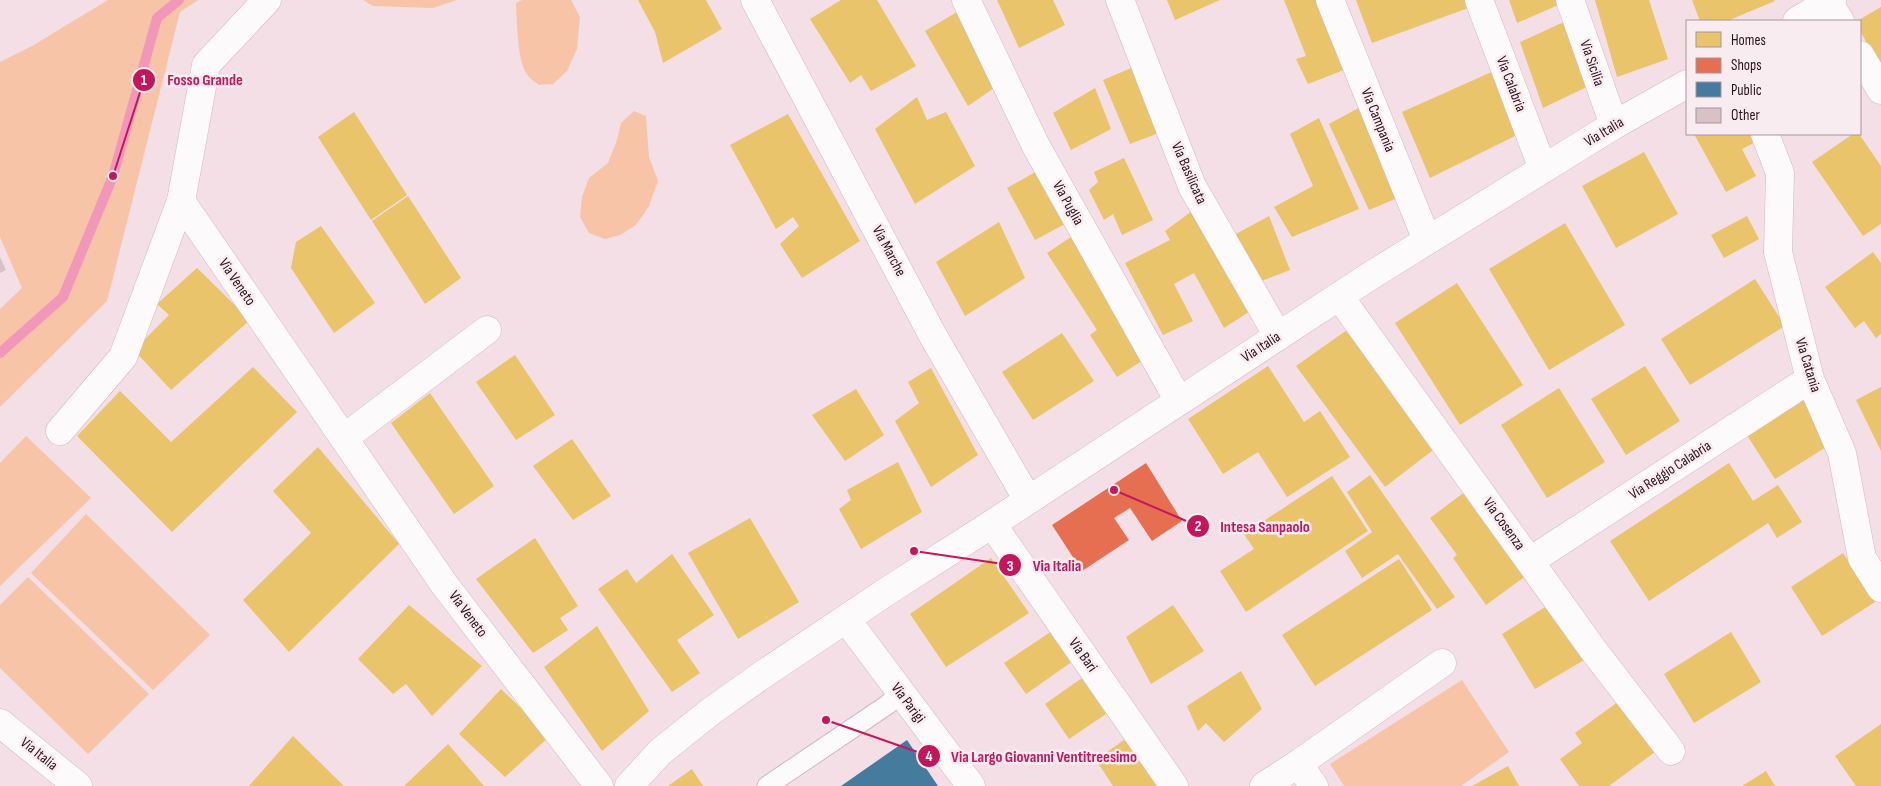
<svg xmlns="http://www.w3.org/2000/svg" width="1881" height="786" viewBox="0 0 1881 786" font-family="'Sofia Sans Condensed',sans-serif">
<rect width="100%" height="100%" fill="#f4dfe6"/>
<!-- green -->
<g fill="#f7c4a8">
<path d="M108 0H198L180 12 107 301 0 407V309L22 288 0 237V62L32 46Z"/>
<path d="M363 0H457L433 8 373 6Z"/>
<path d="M522 0H571L580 17 577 49 567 71 553 84 539 85C535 82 529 78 527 74 517 61 517 20 516 3Z"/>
<path d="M634 111 646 116 649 157 658 181 649 206 636 225 620 235 605 239 589 233 580 217 582 197 589 178 608 163 617 140 621 123Z"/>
<path d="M26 436 91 498 0 586V463Z"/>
<path d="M86 514 210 635 153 690 31 573Z"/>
<path d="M28 577 149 694 88 754 0 668V605Z"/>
<path d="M1462 680 1509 752 1461 786H1344L1330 764Z"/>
</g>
<!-- homes -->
<g fill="#e9c46a">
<path d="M638 0H706L722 29 663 63 655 32Z"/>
<path d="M841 0H877L916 66 871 91 861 75 850 83 810 19Z"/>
<path d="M997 0H1053L1065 25 1019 48Z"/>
<path d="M1167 0H1220L1175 20Z"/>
<path d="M1284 0H1322L1349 68 1308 84 1296 59 1306 56Z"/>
<path d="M1356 0H1468L1471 7 1372 43Z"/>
<path d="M1509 0H1562L1563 3 1517 23Z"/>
<path d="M1595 0H1649L1668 59 1617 77Z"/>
<path d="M1692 0H1774L1775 1 1727 21H1700Z"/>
<path d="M1881 7V67L1860 31V21H1857Z"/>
<path d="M957 12 997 86 968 106 925 31Z"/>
<path d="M1568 20 1593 84 1543 108 1520 42Z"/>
<path d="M1136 66 1164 131 1130 144 1103 80Z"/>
<path d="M1496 70 1521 133 1430 178 1402 112Z"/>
<path d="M1095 88 1111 129 1071 150 1053 113Z"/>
<path d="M917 97 927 120 946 112 975 166 915 204 875 129Z"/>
<path d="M1366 104 1400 197 1369 210 1329 124Z"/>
<path d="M354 112 407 195 371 220 318 137Z"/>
<path d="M788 114 860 241 802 278 780 244 799 226 793 217 776 229 730 145Z"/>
<path d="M1319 118 1359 209 1292 237 1274 207 1313 186 1290 134Z"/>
<path d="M1694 134H1751L1756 142 1742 149 1756 176 1726 192Z"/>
<path d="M1853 134H1859L1881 166V224L1863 236 1812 162Z"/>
<path d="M1644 152 1678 214 1616 248 1582 186Z"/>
<path d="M1124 158 1153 220 1122 235 1113 214 1104 220 1089 190 1098 182 1094 172Z"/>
<path d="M1039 170 1067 223 1035 240 1007 188Z"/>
<path d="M408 196 461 278 425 304 372 221Z"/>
<path d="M1196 208 1255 308 1224 328 1194 273 1174 284 1193 321 1163 335 1125 263 1170 240 1165 231Z"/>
<path d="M1269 216 1290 270 1256 283 1234 235Z"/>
<path d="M1747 216 1759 239 1724 258 1711 235Z"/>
<path d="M999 222 1025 278 965 316 936 262Z"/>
<path d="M1565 223 1625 325 1549 370 1489 269Z"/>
<path d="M321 226 375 303 334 333 291 268 296 242Z"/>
<path d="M1074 235 1151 355 1117 377 1090 335 1097 330 1047 253Z"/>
<path d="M1873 252 1881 263V334L1876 338 1864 321 1855 328 1825 287Z"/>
<path d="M197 268 250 320 171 390 134 350 169 315 157 304Z"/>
<path d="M1755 279 1785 326 1690 385 1661 339Z"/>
<path d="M1457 283 1523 385 1460 425 1395 323Z"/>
<path d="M1354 325 1441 444 1385 487 1296 366Z"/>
<path d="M1062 333 1094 381 1033 420 1002 372Z"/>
<path d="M515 355 555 415 516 440 476 382Z"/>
<path d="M1268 366 1304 422 1320 411 1350 457 1287 497 1258 452 1223 474 1188 419Z"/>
<path d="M1645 366 1680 421 1626 455 1591 399Z"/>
<path d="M253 367 297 412 172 532 77 436 120 391 171 442Z"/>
<path d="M931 368 978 455 931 487 895 421 919 403 908 382Z"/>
<path d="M1881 387V451L1856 400Z"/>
<path d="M1559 388 1605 462 1547 498 1501 425Z"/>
<path d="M856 389 884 435 845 461 812 415Z"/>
<path d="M430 393 494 486 454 514 391 423Z"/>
<path d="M1799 394 1831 444 1775 479 1743 429Z"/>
<path d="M572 439 611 496 573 520 533 466Z"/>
<path d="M318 447 399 544 289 652 243 600 311 533 273 491Z"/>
<path d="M898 462 922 512 861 549 839 509 851 500 847 490Z"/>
<path d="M1729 463 1753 501 1778 485 1802 522 1777 538 1768 523 1649 601 1610 541Z"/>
<path d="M1370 475 1455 597 1437 609 1398 554 1362 578 1345 551 1372 532 1347 492Z"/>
<path d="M1332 476 1368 531 1246 612 1220 571 1254 549 1244 534Z"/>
<path d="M1470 488 1531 572 1486 605 1453 558 1457 555 1430 518Z"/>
<path d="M750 518 799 602 738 639 688 553Z"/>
<path d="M535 538 578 606 560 618 568 630 533 653 476 579Z"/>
<path d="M1843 553 1875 602 1822 636 1791 587Z"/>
<path d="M672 554 714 615 677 640 700 673 672 692 598 589 627 569 636 583Z"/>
<path d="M991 558 1029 613 946 667 910 614Z"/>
<path d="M1399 559 1432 610 1315 686 1282 635Z"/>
<path d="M1550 604 1584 660 1535 689 1502 634Z"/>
<path d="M409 605 482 666 432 716 406 684 393 694 358 659Z"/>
<path d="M1173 605 1204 651 1151 684 1126 637Z"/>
<path d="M597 626 649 711 602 751 544 667Z"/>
<path d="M1052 631 1073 661 1026 694 1004 663Z"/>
<path d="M1731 632 1761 682 1694 723 1664 674Z"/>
<path d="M1241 671 1262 709 1224 742 1206 723 1198 731 1187 706Z"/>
<path d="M1082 678 1106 714 1069 739 1045 704Z"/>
<path d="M501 689 550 736 505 777 459 734Z"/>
<path d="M1622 699 1659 749 1609 786H1579L1560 759 1582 743 1575 733Z"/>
<path d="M1881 724V786H1856L1835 756Z"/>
<path d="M293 736 344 786H249Z"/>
<path d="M1128 737 1161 786H1113L1096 760Z"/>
<path d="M448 744 484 786H404Z"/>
<path d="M1508 766 1519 786H1472Z"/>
<path d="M692 769 703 786H668Z"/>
<path d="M1766 771 1775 786H1742Z"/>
</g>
<!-- shops -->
<path fill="#e76f51" d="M1146 463 1182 521 1152 541 1130 508 1114 518 1129 540 1082 571 1052 525Z"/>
<!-- public -->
<path fill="#457b9d" d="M907 740 938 786H841Z"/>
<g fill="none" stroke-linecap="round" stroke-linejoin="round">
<!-- stream -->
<path stroke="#f197ba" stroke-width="10" d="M0 353 63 297 113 176 157 18 179 0"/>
</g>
<!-- building -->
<path fill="#d8c2c6" d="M0 257 6 270 0 273Z"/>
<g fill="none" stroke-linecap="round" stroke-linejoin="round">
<!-- lane casing -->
<g stroke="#cfbac1" stroke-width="21">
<path id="lane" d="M767 786 887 705 901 693"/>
</g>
<!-- street casing -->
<g stroke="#cfbac1" stroke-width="29">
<g id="street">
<path d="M755 0 932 334 1028 500"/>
<path d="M966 0 1036 146 1179 401"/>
<path d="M1120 0 1192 186 1278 336"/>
<path d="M1330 0 1427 240"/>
<path d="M1479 0 1543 169"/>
<path d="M1570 0 1614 125"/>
<path d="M1828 2 1840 21"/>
<path d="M1860 55 1881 90"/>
<path d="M1765 134 1780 173 1778 252 1810 379 1842 453 1862 558 1881 588"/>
<path d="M181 201 444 584 599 786"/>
<path d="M1339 296 1594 651 1671 751"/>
<path d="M60 431 123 357 181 201 206 65 267 0"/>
<path d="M344 438 487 330"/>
<path d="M992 524 1174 786"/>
<path d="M1530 561 1810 379"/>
<path d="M846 619 971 786"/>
<path d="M0 723 78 786"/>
<path d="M1298 764 1442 663"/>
<path d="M1264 786 1298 764 1314 786"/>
</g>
</g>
<!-- secondary casing -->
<g stroke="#cfbac1" stroke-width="29">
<g id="secondary">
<path d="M1797 21 1832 0"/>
<path d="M629 786 660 752 710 712 765 673 889 590 992 524 1370 276 1614 125 1687 84"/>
</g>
</g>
<!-- lane -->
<use href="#lane" stroke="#fdfafb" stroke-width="19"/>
<!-- street -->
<use href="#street" stroke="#fdfafb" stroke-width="28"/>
<!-- secondary -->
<use href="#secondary" stroke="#fdfafb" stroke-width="28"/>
</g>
<g text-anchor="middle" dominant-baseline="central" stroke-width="5" stroke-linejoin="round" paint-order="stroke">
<!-- street labels -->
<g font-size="15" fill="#29131b" stroke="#f9ecf0">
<text transform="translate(1592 63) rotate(71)">Via Sicilia</text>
<text transform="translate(1511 84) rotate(69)">Via Calabria</text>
<text transform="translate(1378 120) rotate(68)">Via Campania</text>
<text transform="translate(1604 132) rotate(-31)">Via Italia</text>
<text transform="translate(1189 173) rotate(66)">Via Basilicata</text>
<text transform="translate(1068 203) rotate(61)">Via Puglia</text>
<text transform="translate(889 251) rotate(62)">Via Marche</text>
<text transform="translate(237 282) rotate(56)">Via Veneto</text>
<text transform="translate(1261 347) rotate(-33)">Via Italia</text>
<text transform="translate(1808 365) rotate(73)">Via Catania</text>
<text transform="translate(1670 470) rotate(-33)">Via Reggio Calabria</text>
<text transform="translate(1504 524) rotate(54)">Via Cosenza</text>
<text transform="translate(468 614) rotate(53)">Via Veneto</text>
<text transform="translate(1083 655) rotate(55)">Via Bari</text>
<text transform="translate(908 703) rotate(53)">Via Parigi</text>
<text transform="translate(39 754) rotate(39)">Via Italia</text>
</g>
</g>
<!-- callouts -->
<path fill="none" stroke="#c2185b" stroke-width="2" d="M113 176L144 80M1114 490L1198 526M914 551L1010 565M826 720L929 756"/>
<g fill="#c2185b" stroke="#f9ecf0" stroke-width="2">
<circle cx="113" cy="176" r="5"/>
<circle cx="1114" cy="490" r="5"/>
<circle cx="914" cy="551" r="5"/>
<circle cx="826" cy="720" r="5"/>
<circle cx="144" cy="80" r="12"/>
<circle cx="1198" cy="526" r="12"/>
<circle cx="1010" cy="565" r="12"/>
<circle cx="929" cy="756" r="12"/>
</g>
<g font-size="15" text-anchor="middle" font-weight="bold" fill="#fff">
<text x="144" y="85">1</text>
<text x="1198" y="531">2</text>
<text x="1010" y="571">3</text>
<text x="929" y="761">4</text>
</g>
<g font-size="16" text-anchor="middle" font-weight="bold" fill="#c2185b" stroke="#f9ecf0" stroke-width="5" stroke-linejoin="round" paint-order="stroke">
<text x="205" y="85">Fosso Grande</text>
<text x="1265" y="532">Intesa Sanpaolo</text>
<text x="1057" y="571">Via Italia</text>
<text x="1044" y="762">Via Largo Giovanni Ventitreesimo</text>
</g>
<!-- legend -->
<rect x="1686" y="20" width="175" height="115" fill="#f9ecf0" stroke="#a6959b"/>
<rect x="1696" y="32" width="25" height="15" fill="#e9c46a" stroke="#a6959b"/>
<text x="1731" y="45" font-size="15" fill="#29131b">Homes</text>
<rect x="1696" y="58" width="25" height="15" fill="#e76f51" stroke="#a6959b"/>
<text x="1731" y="70" font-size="15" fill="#29131b">Shops</text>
<rect x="1696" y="82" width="25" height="15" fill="#457b9d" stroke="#a6959b"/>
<text x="1731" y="95" font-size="15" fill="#29131b">Public</text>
<rect x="1696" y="108" width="25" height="15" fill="#d8c2c6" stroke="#a6959b"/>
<text x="1731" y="120" font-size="15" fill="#29131b">Other</text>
</svg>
